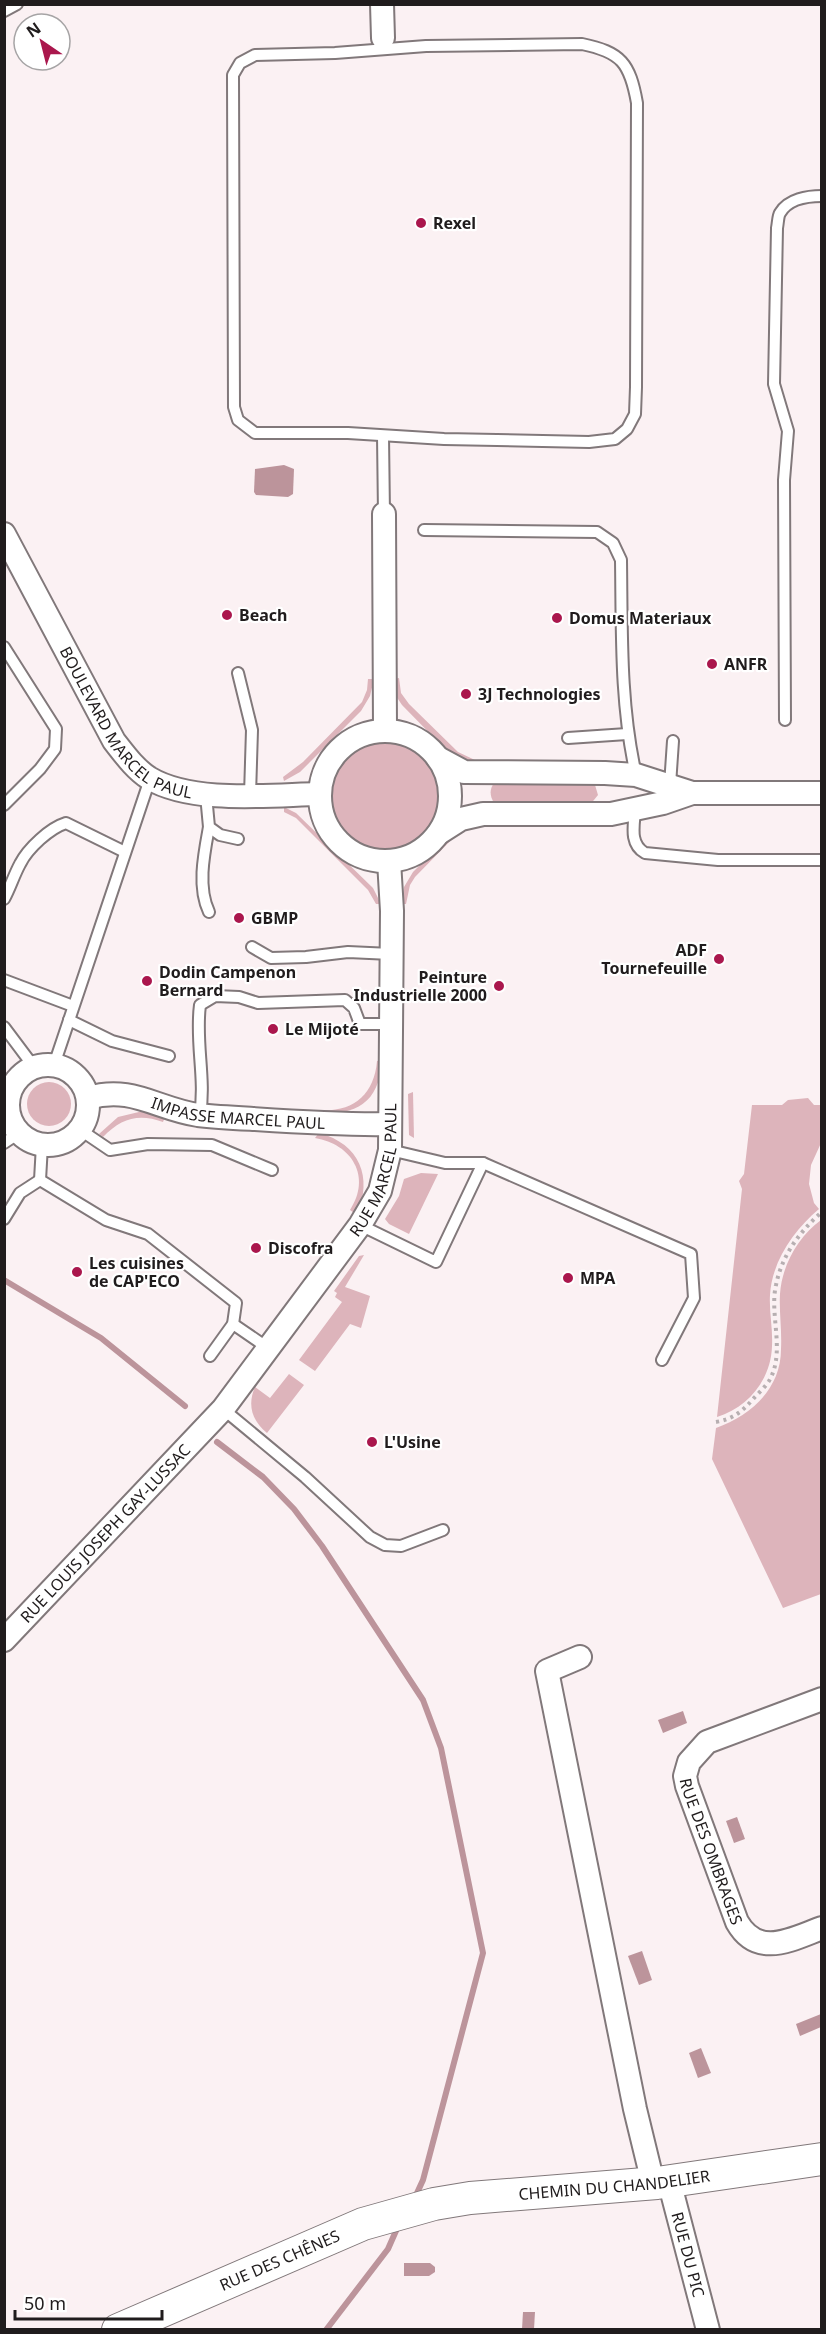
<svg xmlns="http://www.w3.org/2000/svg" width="826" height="2334" viewBox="0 0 826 2334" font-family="'Noto Sans',sans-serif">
<rect width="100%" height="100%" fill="#fbf1f3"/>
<!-- green -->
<g fill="#ddb4bb">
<path d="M399 678 401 693 409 704 458 752 477 761V767L451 755 402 705 396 696 394 679Z"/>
<path d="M368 679H374L370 696 361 711 300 772 284 781 283 777 303 762 362 702 367 690Z"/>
<circle cx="385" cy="794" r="57"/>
<path d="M587 779 595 785 598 795 589 806 494 803C490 796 489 790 494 783Z"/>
<path d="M284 807 296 813 373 888 381 904H376L368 890 296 818 284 812Z"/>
<path d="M467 827 456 835 415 877 410 885 406 904H402L404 887 413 872 454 831Z"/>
<path d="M383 1060C377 1106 358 1112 316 1116L317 1110C352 1113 374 1096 377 1061Z"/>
<circle cx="49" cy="1104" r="22"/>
<path d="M413 1092 414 1138 409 1135 408 1094Z"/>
<path d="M808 1098 814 1105H821V1143L811 1165 809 1184 814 1203 819 1209C794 1230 772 1261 770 1295 769 1312 773 1329 772 1346 771 1380 748 1407 717 1417L742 1189 739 1181 744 1174 752 1105H782L788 1100Z"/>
<path d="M143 1111 165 1117 163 1122C139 1113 121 1118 103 1137L99 1134 118 1117Z"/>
<path d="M319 1133C360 1144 373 1177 357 1215L350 1210C372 1177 352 1144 315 1138Z"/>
<path d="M421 1173 438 1174 409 1234 389 1224 385 1219 399 1196 404 1179Z"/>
<path d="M821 1220V1594L783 1608 712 1459 716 1428C751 1415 781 1389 781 1349 782 1330 779 1312 780 1294 782 1265 798 1237 821 1220Z"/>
<path d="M364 1255 345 1287 370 1296 361 1328 350 1324 315 1371 299 1360 342 1302 335 1297 337 1293 334 1291 359 1256Z"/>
<path d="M289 1374 304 1385 267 1433C252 1421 247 1405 255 1387L270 1398Z"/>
</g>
<!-- water -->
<g fill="#bc949b">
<path d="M284 465 294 469 293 494 288 497 256 495 254 492 255 469Z"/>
<path d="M683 1711 687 1723 663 1733 658 1720Z"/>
<path d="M737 1817 745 1839 734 1843 726 1821Z"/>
<path d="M642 1951 652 1980 639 1985 628 1956Z"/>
<path d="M821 2014V2027L800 2036 796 2024Z"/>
<path d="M701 2048 711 2073 698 2078 689 2053Z"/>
<path d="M404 2263H430L435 2267V2272L429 2276H404Z"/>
<path d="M523 2312H535L534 2329H522Z"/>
</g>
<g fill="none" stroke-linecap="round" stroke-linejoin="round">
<!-- stream -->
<g stroke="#bc949b" stroke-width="6">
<path d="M4 1280 101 1338 185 1406"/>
<path d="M217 1442 263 1477 294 1509 322 1546 423 1700 441 1748 483 1953 423 2180 417 2193"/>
<path d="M326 2330 388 2249 399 2224"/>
</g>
<!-- lane casing -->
<g stroke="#81787a" stroke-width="14">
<g id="lane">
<path d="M4 11 17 4"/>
<path d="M582 44C621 52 630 63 637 103L636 387 635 414 627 429 615 439 589 442 444 439 348 433H255L238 420 234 407 233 75 240 63 255 55 335 53 426 46Z"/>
<path d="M383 436 384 514"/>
<path d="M424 530 597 532 613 543 621 560C622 632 620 704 636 775"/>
<path d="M4 647 56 729 55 749 40 769 4 805"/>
<path d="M238 673 252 730 250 795"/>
<path d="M785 720 784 480 788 431 774 384 777 228C778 223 778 216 780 213 788 199 808 196 822 196"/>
<path d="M568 738 627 734"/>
<path d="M670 785 673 741"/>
<path d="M206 795 209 827 220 835 238 839"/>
<path d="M635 810C634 825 629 844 645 853L718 860H822"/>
<path d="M209 827C204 854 197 887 209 912"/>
<path d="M4 899C10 888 14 875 20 864 28 848 50 828 66 823L125 852"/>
<path d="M252 947 271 958 306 957 348 952 391 954"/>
<path d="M4 980 73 1006"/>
<path d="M69 1020 112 1041 169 1056"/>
<path d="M4 1027 34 1067"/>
<path d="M54 1065 150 779"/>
<path d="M200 1115C206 1078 195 1042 200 1005L215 996 239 997 258 1003 345 1000 354 1008 360 1024H391"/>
<path d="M79 1129 110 1150 148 1144 212 1145 272 1170"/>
<path d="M4 1143 19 1133"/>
<path d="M42 1145 40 1180 106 1220 148 1234 236 1303 233 1324 210 1356"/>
<path d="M390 1150 445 1163H483"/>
<path d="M4 1219 20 1193 40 1180"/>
<path d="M360 1225 436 1262 483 1163 691 1254 694 1298 662 1360"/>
<path d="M233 1324 268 1348"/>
<path d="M223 1409 305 1477 370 1537 385 1545 401 1546 443 1530"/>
</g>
</g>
<!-- street casing -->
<g stroke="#81787a" stroke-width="26">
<g id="street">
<path d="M382 4 383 38"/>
<path d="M384 514 385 730"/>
<path id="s1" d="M4 534 114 741C125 755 135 769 149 778 192 804 270 795 320 794"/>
<circle cx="385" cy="796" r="65"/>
<path d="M438 758 464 772 605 773 636 775 692 793"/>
<path d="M439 833 461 819 483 814H611L663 803 692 793H822"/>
<circle cx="48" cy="1105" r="40"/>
<path id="s2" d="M88 1098C132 1085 157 1109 198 1115 216 1117 235 1118 253 1119 299 1122 344 1125 390 1124"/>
<path id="s3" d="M4 1640 223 1409 360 1225 380 1191 390 1150 392 911 389 861"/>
<path d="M580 1657 547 1671 635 2109 653 2183"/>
<path id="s4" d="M822 1699 707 1742 689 1762 685 1776 687 1786 737 1922C758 1959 792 1939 822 1928"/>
<path id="s5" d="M669 2181 708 2330"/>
</g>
</g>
<!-- secondary casing -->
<g stroke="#81787a" stroke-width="34">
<g id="secondary">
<path id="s6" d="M118 2330 363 2224 434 2204 470 2198 657 2183 822 2159"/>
</g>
</g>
<!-- path -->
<path stroke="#b7afb1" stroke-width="4" stroke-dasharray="3 4.5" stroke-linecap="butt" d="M716 1422C733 1419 743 1411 754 1398 759 1393 765 1387 769 1381 786 1352 769 1315 776 1285 782 1255 800 1231 822 1212"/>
<!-- lane -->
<use href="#lane" stroke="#fff" stroke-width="10"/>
<!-- street -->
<use href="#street" stroke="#fff" stroke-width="22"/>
<!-- secondary -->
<use href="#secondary" stroke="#fff" stroke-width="32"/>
</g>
<!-- markers -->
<g fill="#aa174d" stroke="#fff" stroke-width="2">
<circle cx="421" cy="223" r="6"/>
<circle cx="227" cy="615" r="6"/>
<circle cx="557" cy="618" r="6"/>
<circle cx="712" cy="664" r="6"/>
<circle cx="466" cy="694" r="6"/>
<circle cx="239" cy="918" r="6"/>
<circle cx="719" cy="959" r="6"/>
<circle cx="147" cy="981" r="6"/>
<circle cx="499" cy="986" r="6"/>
<circle cx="273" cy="1029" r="6"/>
<circle cx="256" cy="1248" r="6"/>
<circle cx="77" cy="1272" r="6"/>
<circle cx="568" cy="1278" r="6"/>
<circle cx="372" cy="1442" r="6"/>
</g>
<g text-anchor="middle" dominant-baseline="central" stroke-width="4.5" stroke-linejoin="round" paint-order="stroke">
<!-- poi labels -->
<g font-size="16" font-weight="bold" fill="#201c1d" stroke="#fff" text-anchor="start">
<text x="433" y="223">Rexel</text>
<text x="239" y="615">Beach</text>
<text x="569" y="618">Domus Materiaux</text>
<text x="724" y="664">ANFR</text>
<text x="478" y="694">3J Technologies</text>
<text x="251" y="918">GBMP</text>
<text x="707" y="950" text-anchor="end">ADF<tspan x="707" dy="18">Tournefeuille</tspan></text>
<text x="159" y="972">Dodin Campenon<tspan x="159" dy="18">Bernard</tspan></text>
<text x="487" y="977" text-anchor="end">Peinture<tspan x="487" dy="18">Industrielle 2000</tspan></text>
<text x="285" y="1029">Le Mijoté</text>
<text x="268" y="1248">Discofra</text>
<text x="89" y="1263">Les cuisines<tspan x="89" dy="18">de CAP'ECO</tspan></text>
<text x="580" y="1278">MPA</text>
<text x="384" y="1442">L'Usine</text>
</g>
<!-- street labels -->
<g font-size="16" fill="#201c1d" stroke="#fff">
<text stroke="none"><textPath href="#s1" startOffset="230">BOULEVARD MARCEL PAUL</textPath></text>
<text stroke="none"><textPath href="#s2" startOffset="153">IMPASSE MARCEL PAUL</textPath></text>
<text stroke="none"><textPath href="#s3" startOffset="606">RUE MARCEL PAUL</textPath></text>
<text stroke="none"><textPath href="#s3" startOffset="147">RUE LOUIS JOSEPH GAY-LUSSAC</textPath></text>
<text stroke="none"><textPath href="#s4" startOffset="244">RUE DES OMBRAGES</textPath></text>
<text stroke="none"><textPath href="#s6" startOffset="522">CHEMIN DU CHANDELIER</textPath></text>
<text stroke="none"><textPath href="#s5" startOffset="76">RUE DU PIC</textPath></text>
<text stroke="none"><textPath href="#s6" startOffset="176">RUE DES CHÊNES</textPath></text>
</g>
</g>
<!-- border -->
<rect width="826" height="2334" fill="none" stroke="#201c1d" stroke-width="12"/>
<!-- north arrow -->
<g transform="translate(42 42) rotate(325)"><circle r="28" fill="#ffffff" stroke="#a6a4a5" stroke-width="1.5"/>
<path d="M0-4.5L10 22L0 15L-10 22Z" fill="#aa174d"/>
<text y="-9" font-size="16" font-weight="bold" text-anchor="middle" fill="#201c1d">N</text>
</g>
<!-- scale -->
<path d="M15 2310v9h147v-9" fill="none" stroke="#201c1d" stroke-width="3"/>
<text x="24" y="2310" font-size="18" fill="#201c1d" stroke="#ffffff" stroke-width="4.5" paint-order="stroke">50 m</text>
</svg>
